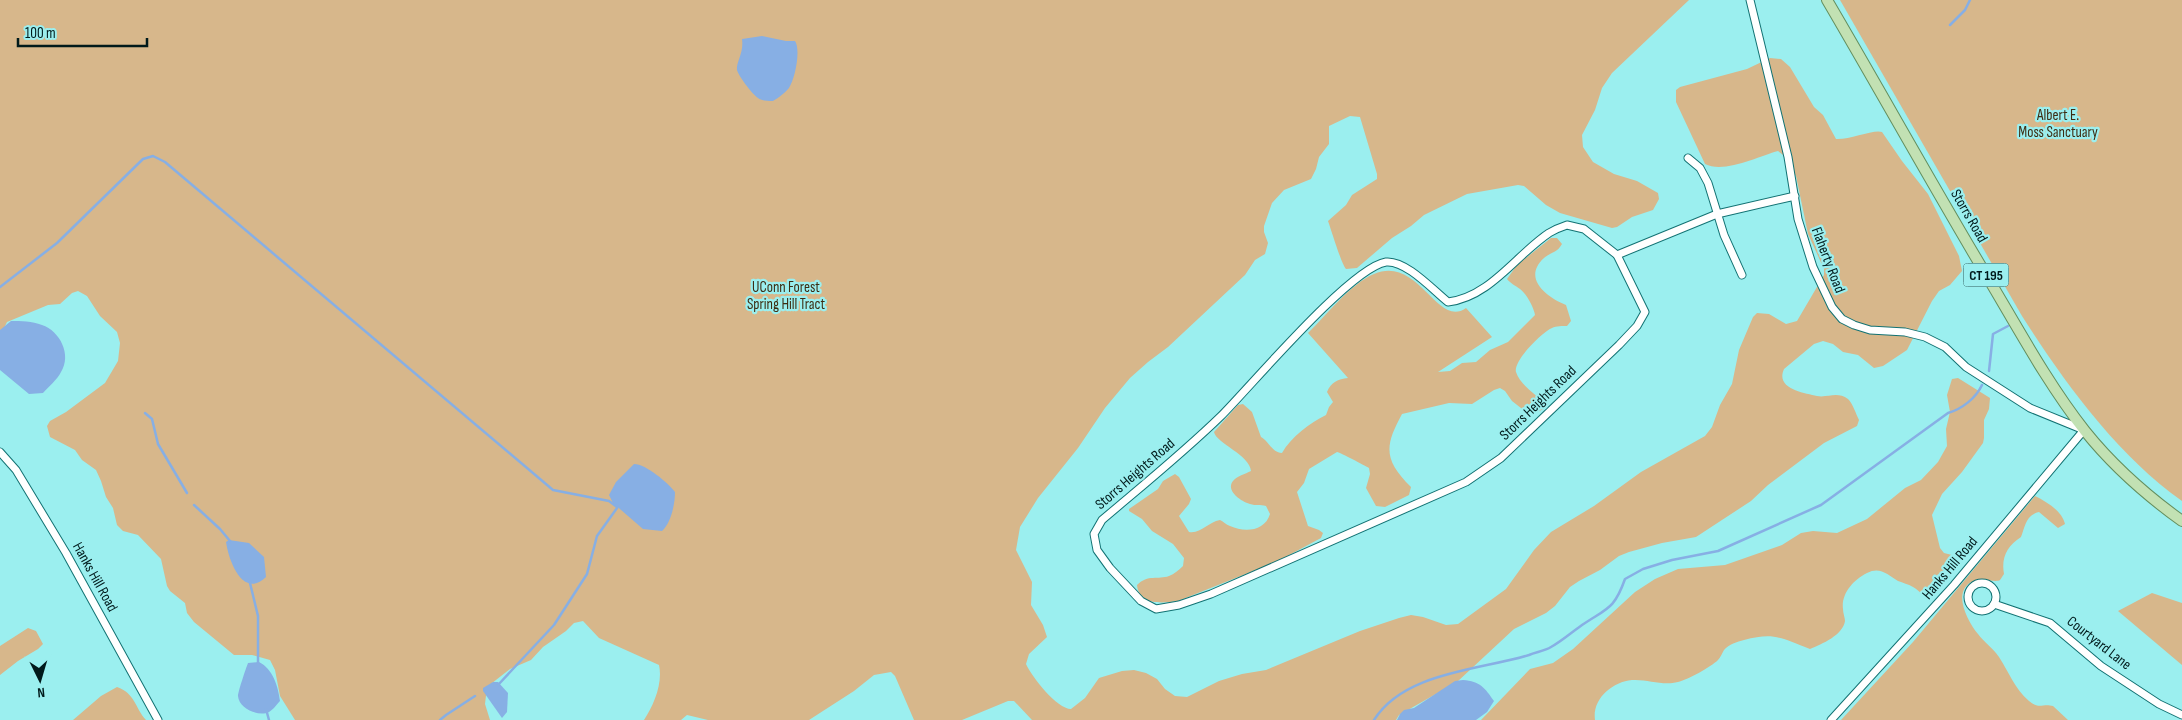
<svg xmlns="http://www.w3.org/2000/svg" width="2182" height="720" viewBox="0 0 2182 720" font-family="'Sofia Sans Condensed',sans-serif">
<rect width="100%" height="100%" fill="#9befef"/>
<!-- green -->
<g fill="#d7b78b">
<path d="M0 0H1689L1612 73 1602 88 1595 110 1582 135 1583 147 1593 162 1614 174 1637 181 1658 193 1659 199 1653 210 1632 217 1617 227 1612 228 1560 213 1546 205 1524 186 1518 185 1467 194 1424 215 1411 226 1392 238 1357 268 1346 269C1341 263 1332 232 1328 221L1346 205 1352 195 1377 179V174L1360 117 1350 116 1329 126V144L1319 157 1316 169 1311 179 1284 190 1272 203 1264 226V232L1268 243 1265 254 1255 260 1245 275 1168 347 1148 362 1130 378 1105 408 1078 448 1038 498 1020 527 1016 550 1032 582 1031 605 1043 625 1047 637 1029 654 1026 664C1032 677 1057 709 1071 709L1085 698 1099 678 1122 671 1134 670 1146 673 1157 679 1165 689 1175 696 1187 697 1219 681 1242 674 1266 670 1360 631 1399 618 1411 615 1423 617 1446 625 1458 624 1506 589 1534 550 1551 532 1594 506 1641 472 1705 436 1712 427 1720 405 1732 384 1739 350 1753 317 1757 313 1769 314 1786 324 1797 321 1824 275V269L1808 234 1796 176 1788 166 1783 155 1778 151C1759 156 1724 174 1705 164L1676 102V90L1680 87 1747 69 1770 58 1781 59 1790 67 1814 107 1823 115 1836 139C1849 140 1874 129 1882 132L1902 161 1928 194 1959 256 1962 271 1950 285 1939 291 1932 301 1907 350 1883 366 1874 368 1858 355 1843 352 1833 344 1823 341 1814 344 1784 369C1775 389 1804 393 1817 396 1828 398 1837 391 1848 399 1853 404 1856 414 1859 420L1857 426 1824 443 1768 485 1751 501 1696 537 1662 543 1629 552 1619 556 1600 570 1579 581 1570 587 1555 606 1546 613 1514 629 1457 682 1399 715 1396 720H1032L1014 701H1008L962 720H914L895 676 891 672 874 675 854 691 809 720H708L687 715 681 720H644C654 705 663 683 659 665L599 638 583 621 574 623 566 631 543 647 531 660 510 669 487 687 485 704 490 720H295L280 696 275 670 270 660 252 655H234L194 622 187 613 185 603 170 591 167 586 161 559 138 535 123 531 117 525 113 508 106 497 101 481 96 470 82 460 75 450 50 437 47 426 50 421 66 412 105 383 118 361 120 343 117 332 100 316 87 296 78 291 72 293 60 304 48 305 7 322 0 336Z"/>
<path d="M1840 0H2182V501C2116 454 2065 383 2022 316Z"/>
<path d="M1551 238H1557L1562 244C1557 253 1551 252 1544 258 1522 278 1546 297 1566 305L1571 321 1567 326C1563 326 1556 326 1552 328 1542 332 1513 361 1516 372 1520 385 1535 393 1544 403L1543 409 1531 416 1512 401 1505 391 1500 388 1494 390 1472 404 1449 403 1402 414C1384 447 1384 460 1411 487L1409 495 1385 507 1376 506 1366 488 1370 474 1369 468C1364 465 1341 453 1337 452L1309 469 1304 483 1297 492 1308 526 1319 530 1323 533 1321 538 1278 561 1178 601C1163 603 1139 606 1137 585 1148 574 1158 580 1169 576 1174 574 1179 570 1183 566L1184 558 1173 544 1152 531 1142 519 1129 511V509L1158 489 1163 481 1175 474 1179 477 1191 499 1189 504 1179 516 1189 532C1201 534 1208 522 1220 520 1223 521 1226 525 1230 526 1245 533 1265 531 1270 514L1266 506C1260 504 1256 506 1250 504 1242 502 1225 491 1233 481 1237 476 1245 474 1251 471 1250 455 1216 443 1214 432L1238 405 1243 404 1252 412 1261 437C1269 441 1272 453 1282 453 1291 437 1310 423 1326 415L1329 407 1333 402 1327 392C1331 382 1338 379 1348 378L1308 333C1327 315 1350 284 1374 274 1419 255 1437 329 1466 308L1492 337 1438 372 1450 371 1462 363 1476 362 1490 350 1508 342 1535 315C1534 308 1526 293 1520 289 1515 285 1511 284 1507 279L1517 265Z"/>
<path d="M1958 378 1990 398 1989 409 1984 420V438L1983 443 1962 472 1942 494 1932 515 1940 548 1944 553 1956 556 1959 561 1958 567 1932 598C1923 597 1920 591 1913 587 1908 584 1903 583 1898 581 1888 575 1880 566 1867 573 1853 580 1841 594 1843 609 1843 613 1845 618 1845 621 1843 635 1822 644 1810 649 1782 638 1774 632 1744 640 1737 642 1729 644 1724 650 1722 653 1721 657 1718 660 1711 667 1687 680 1678 682 1662 686 1648 679 1632 680 1612 682 1592 699 1595 720H1481L1530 669 1553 663 1573 649 1635 592 1655 579 1678 569 1725 565 1782 545 1801 533 1813 531 1837 533 1867 519 1905 488 1921 480 1938 462 1947 446 1946 429 1950 412 1947 395 1952 379Z"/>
<path d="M2035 496C2047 502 2062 511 2065 524L2058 528 2039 512C2026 515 2025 527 2021 537 2007 546 2001 558 2004 574 2003 575 2001 579 2000 580 1994 584 1970 572 1963 592 1959 604 1970 625 1978 634 1984 642 1993 648 1999 657 2009 672 2014 688 2029 701 2040 710 2042 703 2053 706L2068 720H1841L1913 642Z"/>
<path d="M2152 593 2182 603V665L2118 611Z"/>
<path d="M28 628 36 631 43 644 38 649 18 661 0 675V646Z"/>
<path d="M117 687C135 693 135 708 146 720H73L101 696Z"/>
</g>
<!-- water -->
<g fill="#87afe4">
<path d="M762 36 786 41H795C801 50 795 79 789 88 785 93 778 98 773 101 767 101 762 101 758 98 752 94 738 75 737 70 736 62 744 53 742 39Z"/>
<path d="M11 321C21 321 32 321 42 325 60 331 72 355 61 372 57 380 49 386 43 393L29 394 0 370V330Z"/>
<path d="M634 464C646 464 668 483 675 492 675 504 671 523 662 531L643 529 613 503 609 495 616 482Z"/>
<path d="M229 540 249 543 264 557 266 577C243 599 229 562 226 542Z"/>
<path d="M259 662C273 669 278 686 280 701 277 704 273 710 269 712 259 717 239 709 238 696 238 692 246 668 248 663Z"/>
<path d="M1463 680C1480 681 1485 688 1494 701L1487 712 1476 720H1397L1400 714 1404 710 1414 708 1455 681Z"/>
<path d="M493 682H498L508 693 507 712 502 718 483 691V688Z"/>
</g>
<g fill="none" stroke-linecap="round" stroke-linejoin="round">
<!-- stream -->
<g stroke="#87afe4" stroke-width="2.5">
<path d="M1950 25 1965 10 1970 0"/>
<path d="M0 287 57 243 143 159 153 156 165 162 553 490 609 501 617 507"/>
<path d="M1989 371 1993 334 2008 326"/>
<path d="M145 413 152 419 158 444 187 493"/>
<path d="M194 505 220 529 230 541"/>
<path d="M250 583 258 616V663"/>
<path d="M498 685 554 625 587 574 597 536 617 508"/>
<path d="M266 709 269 720"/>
<path d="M440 720 446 715 475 696"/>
<path d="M1374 720C1404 672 1480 670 1529 655 1536 652 1545 651 1551 647 1562 641 1572 632 1582 625 1607 608 1614 610 1625 579L1643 569 1672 560 1718 551 1821 505 1948 413C1962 409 1976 398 1982 385"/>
</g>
<!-- street casing -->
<g stroke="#127273" stroke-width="9">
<g id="street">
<path d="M1750 0 1788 157 1798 219 1813 267 1832 307 1842 319 1854 325 1870 330 1905 332 1925 337 1945 347 1966 367 2030 408 2084 430 1954 585 1831 720"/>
<path d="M1688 158 1700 168 1708 183 1724 235 1742 275"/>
<path d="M1567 225 1584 229 1617 255 1645 312 1637 326 1619 345 1501 458 1466 482 1211 594 1179 605 1156 609 1141 601 1110 568 1097 550 1094 534 1102 520C1142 486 1183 453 1221 416 1252 385 1350 268 1386 262 1406 260 1433 290 1448 302 1490 297 1516 255 1549 233 1554 230 1561 227 1567 225Z"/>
<path d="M1617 255 1717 214 1795 196"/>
<path d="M0 452 16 470 66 553 158 720"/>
<circle cx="1982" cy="597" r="14"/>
<path d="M1994 604 2050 623 2101 666 2159 704 2182 715"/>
</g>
</g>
<!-- primary casing -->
<g stroke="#648e5d" stroke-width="12">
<path id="primary" d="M1827 0C1881 92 1933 186 1988 278 2019 330 2048 384 2085 431 2113 466 2146 495 2182 521"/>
</g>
<!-- street -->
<use href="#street" stroke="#fff" stroke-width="7"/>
<!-- primary -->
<use href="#primary" stroke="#c2e1b3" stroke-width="10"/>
</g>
<g text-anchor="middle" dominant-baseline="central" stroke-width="4.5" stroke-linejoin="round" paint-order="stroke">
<!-- shield labels -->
<rect fill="#9befef" stroke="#2f5a5b" stroke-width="1" x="1963.5" y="263.5" width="45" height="23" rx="4"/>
<g font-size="14" font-weight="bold" fill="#011a1b">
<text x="1986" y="275">CT 195</text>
</g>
<!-- park labels -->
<g font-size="15" fill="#3d2c12" stroke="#9befef">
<text x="2058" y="115">Albert E.<tspan x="2058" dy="17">Moss Sanctuary</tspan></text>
<text x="786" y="287">UConn Forest<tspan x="786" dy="17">Spring Hill Tract</tspan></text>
</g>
<!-- street labels -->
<g font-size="15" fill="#011a1b" stroke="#9befef">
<text transform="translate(1969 216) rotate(60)">Storrs Road</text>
<text transform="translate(1828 260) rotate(69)">Flaherty Road</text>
<text transform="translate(1538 403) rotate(-44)">Storrs Heights Road</text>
<text transform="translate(1135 474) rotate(-41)">Storrs Heights Road</text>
<text transform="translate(1950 568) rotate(-50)">Hanks Hill Road</text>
<text transform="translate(95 577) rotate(61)">Hanks Hill Road</text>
<text transform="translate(2099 643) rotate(38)">Courtyard Lane</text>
</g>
</g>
<!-- north arrow -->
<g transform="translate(40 680) rotate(175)" stroke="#9befef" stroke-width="4" paint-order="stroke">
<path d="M0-4L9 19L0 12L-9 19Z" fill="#011a1b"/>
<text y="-8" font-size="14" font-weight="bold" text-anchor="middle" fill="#011a1b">N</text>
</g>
<!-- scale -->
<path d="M18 38v8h129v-8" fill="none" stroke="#011a1b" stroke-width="2.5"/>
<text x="25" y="38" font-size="15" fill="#011a1b" stroke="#9befef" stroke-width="4" paint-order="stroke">100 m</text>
</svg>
